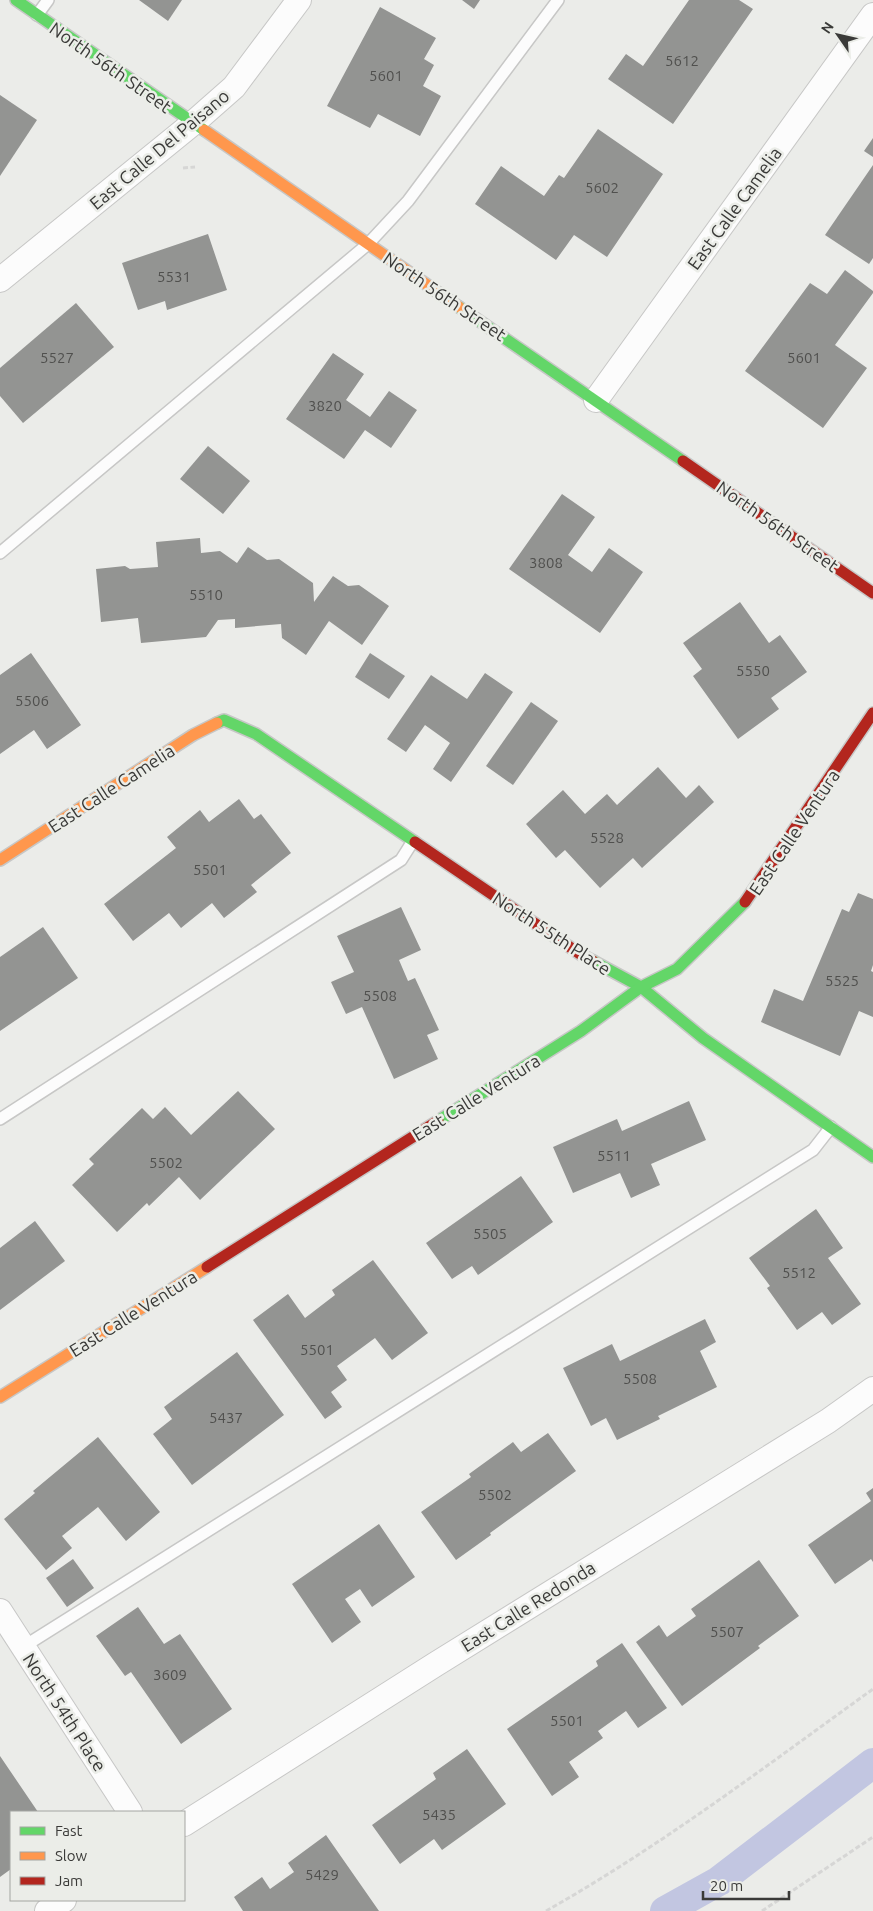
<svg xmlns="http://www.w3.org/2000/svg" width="873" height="1911" viewBox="0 0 873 1911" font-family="Ubuntu,sans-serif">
<rect width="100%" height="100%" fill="#ebece9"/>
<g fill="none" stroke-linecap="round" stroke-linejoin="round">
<!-- canal -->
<path stroke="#c2c6e1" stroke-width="30" d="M665 1911 719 1881 873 1763"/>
</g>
<!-- building -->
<g fill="#939492">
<path d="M139 0H182L168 21Z"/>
<path d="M462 0H480L474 9Z"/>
<path d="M689 0H739L753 9 673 124 608 79 626 54 643 66Z"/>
<path d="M380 7 436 38 424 59 434 65 423 86 441 96 420 136 378 114 370 128 327 106Z"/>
<path d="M0 95 37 120 0 176Z"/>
<path d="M598 129 663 174 607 257 574 235 556 260 475 204 501 166 544 196 559 175 564 178Z"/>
<path d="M873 138V157L864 151Z"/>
<path d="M873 165V258L869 264 825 235Z"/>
<path d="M208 234 227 290 167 310 165 301 138 310 122 263Z"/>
<path d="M845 270 873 291V293L835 345 867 368 823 428 745 371 810 283 827 294Z"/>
<path d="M76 303 114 347 23 423 0 396V368Z"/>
<path d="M333 353 364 374 346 400 370 417 389 391 417 410 391 448 365 430 344 459 286 419Z"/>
<path d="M208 446 250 481 223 514 180 479Z"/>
<path d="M562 494 595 517 568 555 592 572 609 548 643 572 600 633 509 569Z"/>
<path d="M200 538 201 553 220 551 237 563 248 547 267 560 279 559 313 583 314 602 333 576 348 586 359 585 389 606 362 645 329 621 306 655 282 638 281 624 235 628V619L218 620 206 637 141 643 138 618 101 622 96 569 125 566 130 569 158 567 156 542Z"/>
<path d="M740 602 769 643 780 635 807 672 771 698 779 709 738 739 693 676 702 669 683 643Z"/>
<path d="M31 653 81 725 47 749 34 730 0 754V675Z"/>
<path d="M370 653 405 676 389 699 355 677Z"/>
<path d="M485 673 513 692 451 782 433 769 450 743 425 725 406 752 387 739 431 675 467 699Z"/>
<path d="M531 702 558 721 513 785 486 766Z"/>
<path d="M658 767 686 798 699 785 714 802 642 868 633 858 600 888 565 850 556 858 526 824 563 790 585 814 607 794 617 805Z"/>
<path d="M239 799 254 819 261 814 291 853 251 885 257 892 224 918 212 903 181 928 169 913 133 941 104 904 176 848 167 837 200 810 209 822Z"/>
<path d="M858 893 873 899V965L871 971 873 972V1017L859 1011 840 1056 761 1022 774 989 803 1001 842 909 849 912Z"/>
<path d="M401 907 421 950 399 960 408 981 415 978 439 1030 427 1035 438 1059 394 1079 362 1007 346 1014 331 982 354 972 337 936Z"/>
<path d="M43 927 78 978 0 1031V957Z"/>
<path d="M238 1091 275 1129 200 1200 179 1177 149 1206 147 1203 117 1232 72 1185 94 1164 89 1159 142 1108 153 1119 165 1107 191 1135Z"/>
<path d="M689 1101 706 1140 651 1164 660 1185 631 1198 620 1173 573 1193 553 1147 617 1119 622 1131Z"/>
<path d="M521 1176 553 1222 478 1275 472 1266 452 1279 426 1243Z"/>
<path d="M816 1209 843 1248 828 1258 861 1304 832 1325 822 1312 797 1330 767 1288 770 1286 749 1258Z"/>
<path d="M35 1221 65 1261 0 1310V1248Z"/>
<path d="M373 1260 428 1333 392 1360 375 1338 337 1366 347 1380 331 1392 342 1407 325 1419 253 1320 288 1294 305 1318 335 1295 332 1290Z"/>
<path d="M705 1319 716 1342 700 1351 717 1387 658 1416 660 1419 617 1440 606 1418 591 1426 563 1368 612 1344 620 1361Z"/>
<path d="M237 1352 284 1415 192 1485 153 1434 172 1419 164 1407Z"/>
<path d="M548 1433 576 1471 490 1533 491 1535 456 1560 421 1512 471 1477 469 1474 513 1442 521 1452Z"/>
<path d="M98 1437 160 1512 126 1541 98 1507 62 1536 72 1548 46 1570 4 1519 35 1493 33 1491Z"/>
<path d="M873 1488V1562L871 1559 835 1584 808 1545 871 1501 866 1493Z"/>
<path d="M379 1524 415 1577 372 1607 360 1589 345 1599 361 1622 332 1643 292 1584Z"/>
<path d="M73 1559 94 1588 67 1607 46 1578Z"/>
<path d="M759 1560 799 1616 758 1646 760 1648 682 1706 636 1642 659 1625 667 1637 696 1616 691 1609Z"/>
<path d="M138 1607 164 1644 180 1634 232 1709 181 1744 131 1672 125 1676 96 1636Z"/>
<path d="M622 1643 667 1708 638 1728 626 1711 598 1731 603 1738 569 1762 579 1777 552 1796 507 1729 598 1666 596 1661Z"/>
<path d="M467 1749 506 1804 442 1850 434 1839 400 1864 372 1825 436 1779 433 1773Z"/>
<path d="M0 1756 38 1812H11V1869L0 1877Z"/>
<path d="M326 1835 379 1911H243L234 1897 262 1877 270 1889 294 1872 288 1863Z"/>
</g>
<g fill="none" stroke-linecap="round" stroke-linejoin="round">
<!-- lane casing -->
<g stroke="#c7c7c6" stroke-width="14">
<g id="lane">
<path d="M37 15 48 0"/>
<path d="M0 553 368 244 408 201 558 0"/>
<path d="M0 1119 401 860 413 841"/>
<path d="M23 1647 813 1150 831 1127"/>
</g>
</g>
<!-- street casing -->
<g stroke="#c7c7c6" stroke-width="26">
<g id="street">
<path d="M0 280 192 124 234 87 299 0"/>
<path d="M596 400 873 15"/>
<path d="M0 1611 130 1812"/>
<path d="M184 1824 436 1664 828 1421 873 1389"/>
<path d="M47 1911 64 1900"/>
</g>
</g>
<!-- fast casing -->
<g stroke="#c7c7c6" stroke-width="14">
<g id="fast">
<path d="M16 0 204 130"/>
<path d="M459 307 683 461"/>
<path d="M217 723 224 720 256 734 415 842"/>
<path d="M593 961 641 987 703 1038 873 1157"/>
<path d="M438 1121 581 1031 641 987 677 969 745 902"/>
</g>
</g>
<!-- slow casing -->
<g stroke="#c7c7c6" stroke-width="14">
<g id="slow">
<path d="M204 130 459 307"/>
<path d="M0 860 193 735 217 723"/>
<path d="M0 1397 207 1267"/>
</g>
</g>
<!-- jam casing -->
<g stroke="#c7c7c6" stroke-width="14">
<g id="jam">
<path d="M683 461 873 593"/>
<path d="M415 842 580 954 593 961"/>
<path d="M745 902 873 713"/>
<path d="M207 1267 438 1121"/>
</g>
</g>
<!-- path -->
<g stroke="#d6d6d5" stroke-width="3" stroke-dasharray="5 2.5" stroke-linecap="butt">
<path d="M183 168 195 167"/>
<path d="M546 1911C661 1846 766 1766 873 1689"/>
<path d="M762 1911 873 1837"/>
</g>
<!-- lane -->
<use href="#lane" stroke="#fcfcfc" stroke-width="11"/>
<!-- street -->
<use href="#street" stroke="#fcfcfc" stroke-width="24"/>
<!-- fast -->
<use href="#fast" stroke="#63d668" stroke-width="11"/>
<!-- slow -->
<use href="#slow" stroke="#ff974d" stroke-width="11"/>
<!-- jam -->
<use href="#jam" stroke="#b3261e" stroke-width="11"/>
</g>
<g text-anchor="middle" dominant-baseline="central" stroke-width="5" stroke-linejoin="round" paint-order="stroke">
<!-- number labels -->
<g font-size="15" fill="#50504e">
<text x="682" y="60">5612</text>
<text x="386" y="75">5601</text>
<text x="602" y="187">5602</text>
<text x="174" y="276">5531</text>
<text x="57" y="357">5527</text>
<text x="804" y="357">5601</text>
<text x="325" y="405">3820</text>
<text x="546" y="562">3808</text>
<text x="206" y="594">5510</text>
<text x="753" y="670">5550</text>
<text x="32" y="700">5506</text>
<text x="607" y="837">5528</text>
<text x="210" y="869">5501</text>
<text x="842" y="980">5525</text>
<text x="380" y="995">5508</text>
<text x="614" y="1155">5511</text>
<text x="166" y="1162">5502</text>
<text x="490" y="1233">5505</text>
<text x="799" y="1272">5512</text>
<text x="317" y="1349">5501</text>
<text x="640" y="1378">5508</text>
<text x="226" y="1417">5437</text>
<text x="495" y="1494">5502</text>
<text x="727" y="1631">5507</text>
<text x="170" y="1674">3609</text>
<text x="567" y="1720">5501</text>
<text x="439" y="1814">5435</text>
<text x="322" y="1874">5429</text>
</g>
<!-- street labels -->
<g font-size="18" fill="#3a3a38" stroke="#ebede8">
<text transform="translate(111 67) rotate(35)">North 56th Street</text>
<text transform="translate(159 149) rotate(-40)">East Calle Del Paisano</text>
<text transform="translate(734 208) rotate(-54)">East Calle Camelia</text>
<text transform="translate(445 296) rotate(34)">North 56th Street</text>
<text transform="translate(778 526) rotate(35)">North 56th Street</text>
<text transform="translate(111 788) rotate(-33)">East Calle Camelia</text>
<text transform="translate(794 832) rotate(-56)">East Calle Ventura</text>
<text transform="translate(552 933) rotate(33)">North 55th Place</text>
<text transform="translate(476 1097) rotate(-32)">East Calle Ventura</text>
<text transform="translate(133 1313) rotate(-32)">East Calle Ventura</text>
<text transform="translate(528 1606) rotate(-32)">East Calle Redonda</text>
<text transform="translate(65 1712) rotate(57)">North 54th Place</text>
</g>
</g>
<!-- legend -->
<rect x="10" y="1811" width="175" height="90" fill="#ebede8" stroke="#a4a5a2"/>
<rect x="20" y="1827" width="25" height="8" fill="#63d668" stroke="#a4a5a2"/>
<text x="55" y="1836" font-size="15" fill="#3a3a38">Fast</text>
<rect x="20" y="1852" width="25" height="8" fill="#ff974d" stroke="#a4a5a2"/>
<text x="55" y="1861" font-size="15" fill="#3a3a38">Slow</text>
<rect x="20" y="1877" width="25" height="8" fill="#b3261e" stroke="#a4a5a2"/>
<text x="55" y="1886" font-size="15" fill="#3a3a38">Jam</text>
<!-- north arrow -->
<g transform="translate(838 35) rotate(304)" stroke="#ebede8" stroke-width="4" paint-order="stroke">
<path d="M0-4L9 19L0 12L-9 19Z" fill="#3a3a38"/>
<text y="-8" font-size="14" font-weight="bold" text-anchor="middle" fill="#3a3a38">N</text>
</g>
<!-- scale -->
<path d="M703 1891v8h86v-8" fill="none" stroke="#3a3a38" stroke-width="2.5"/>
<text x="710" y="1891" font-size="15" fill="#3a3a38" stroke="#ebede8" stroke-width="4" paint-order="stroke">20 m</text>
</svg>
